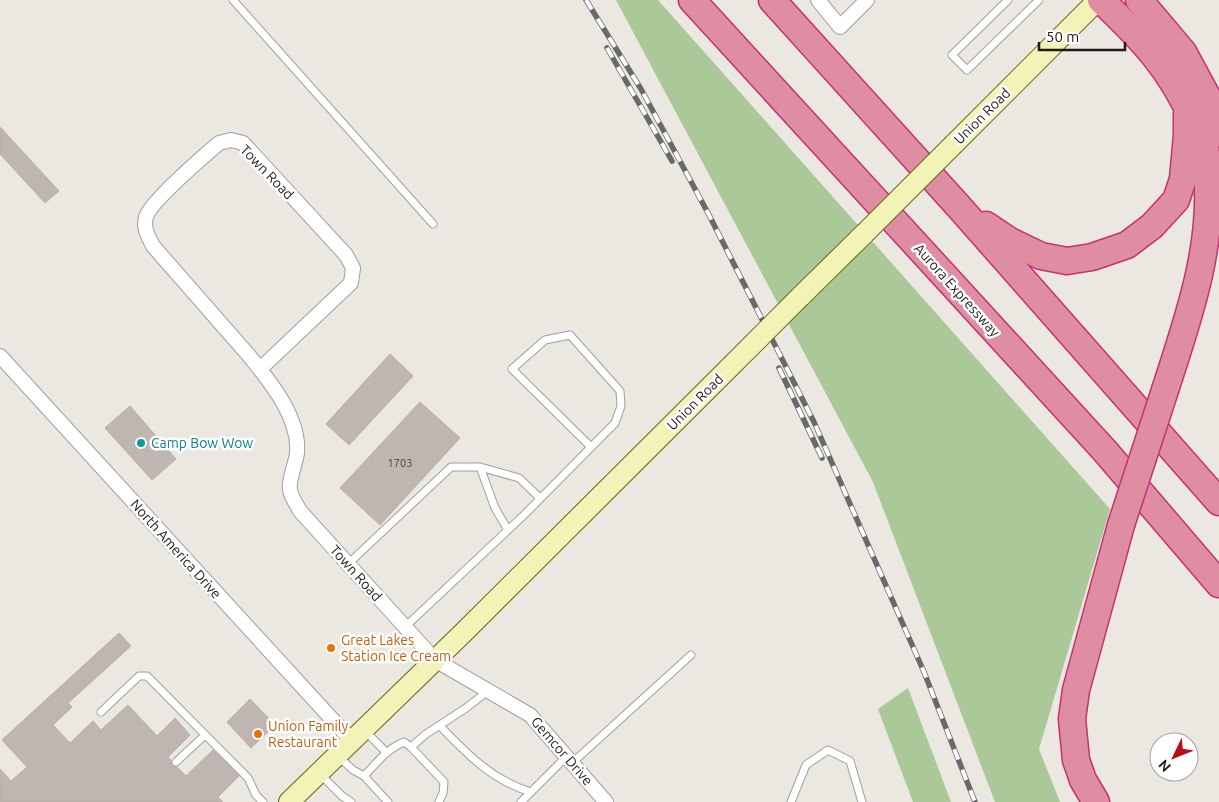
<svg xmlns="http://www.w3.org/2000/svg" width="1219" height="802" viewBox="0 0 1219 802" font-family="Ubuntu,sans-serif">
<rect width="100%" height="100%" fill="#ebe7e1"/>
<!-- forest -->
<g fill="#aac898">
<path d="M616 0H658L1110 509 1039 749 1060 802H995L873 482Z"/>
<path d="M908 688 951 802H913L878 709Z"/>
</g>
<!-- building -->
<g fill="#bfb6b1" stroke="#bcada4">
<path d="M0 127 59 191 45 203 0 154Z"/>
<path d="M390 354 413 376 349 445 326 424Z"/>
<path d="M420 402 460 438 380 525 340 488Z"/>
<path d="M130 406 176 459 152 480 105 428Z"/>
<path d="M119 633 131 646 68 703 72 707 53 725 70 743 93 721 101 730 128 705 157 736 175 718 190 735 168 757 171 760 172 766 177 767 186 776 213 750 239 776 218 797 223 802H0V769L11 781 27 767 2 740Z"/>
<path d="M250 699 275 725 251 748 227 722Z"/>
</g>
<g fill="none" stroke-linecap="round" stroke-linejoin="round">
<!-- service casing -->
<g stroke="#9f9f9f" stroke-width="9">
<g id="service">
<path d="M233 0 433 224"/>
<path d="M1008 0 952 55 967 70 1039 0"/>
<path d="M480 467 519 478 540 498"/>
<path d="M348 564 451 467H480L495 508 508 530"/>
<path d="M405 627 524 515 615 423 621 406 620 391 570 335 545 340 512 369 591 447"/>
<path d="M101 712 139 676H147L248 778 256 795 263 802"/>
<path d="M440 726C467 754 493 781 531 792L567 756"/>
<path d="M364 730 386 752"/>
<path d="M411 747 426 734 466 708 488 691"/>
<path d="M339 757 353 770 364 776"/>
<path d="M176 762 205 735"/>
<path d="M572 763 691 655"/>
<path d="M320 774 342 796 351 802"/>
<path d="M388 802 364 776C377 763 386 749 404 742L411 747 444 782 443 793 439 802"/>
<path d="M521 802 531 792"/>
<path d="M791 802 806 765 828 750 850 761 862 802"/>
</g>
</g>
<!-- minor casing -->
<g stroke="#9f9f9f" stroke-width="16">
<g id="minor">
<path d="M818 0 840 27 867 0"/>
<path d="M0 356 352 741"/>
<path d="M260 369 351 283 353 268 346 255 243 143 231 140 219 143C204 156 150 202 146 217 143 228 148 236 153 246L251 358C271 383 300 418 297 453 296 463 288 481 290 490 291 497 297 505 300 511L435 660 530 715 606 802"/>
</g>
</g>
<!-- secondary casing -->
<g stroke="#64670d" stroke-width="22">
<g id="secondary">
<path d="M954 144 1098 0"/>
<path d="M800 297 865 233"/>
<path d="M289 802 464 632 731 366"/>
</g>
</g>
<!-- motorway casing -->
<g stroke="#c73170" stroke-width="29">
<g id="motorway">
<path d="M692 0 1105 451 1219 584"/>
<path d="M772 0 960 208 1219 502"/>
<path d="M1101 0C1142 39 1171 69 1194 122 1198 130 1203 138 1205 147 1207 155 1206 164 1207 173 1214 246 1188 319 1166 387"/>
<path d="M1139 0 1183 52 1209 100 1219 133"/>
<path d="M986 225 1010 241 1041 256 1067 261 1092 257 1127 245 1152 226 1176 200 1183 179 1187 135V114"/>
<path d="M1096 802 1083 780 1076 760 1072 719 1076 690 1121 525"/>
</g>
</g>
<!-- service -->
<use href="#service" stroke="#fff" stroke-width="7"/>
<!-- minor -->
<use href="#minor" stroke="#fff" stroke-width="14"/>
<!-- secondary -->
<use href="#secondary" stroke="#f3f2b7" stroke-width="20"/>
<!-- motorway -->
<use href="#motorway" stroke="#de8da3" stroke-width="26"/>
<!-- rail casing -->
<g stroke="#696969" stroke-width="5.5">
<g id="rail">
<path d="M586 0 641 89 708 213 814 422 924 672 975 802"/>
<path d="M607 48 672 161"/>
<path d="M779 368 822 458"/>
</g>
</g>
<!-- rail -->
<use href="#rail" stroke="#fff" stroke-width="4" stroke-dasharray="11" stroke-linecap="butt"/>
<!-- secondary-bridge casing -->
<g stroke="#64670d" stroke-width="22" stroke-linecap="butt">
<g id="secondary-bridge">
<path d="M865 233 954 144"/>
<path d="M731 366 800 297"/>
</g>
</g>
<!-- motorway-bridge casing -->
<g stroke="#c73170" stroke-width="29" stroke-linecap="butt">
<path id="motorway-bridge" d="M1121 525 1166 387"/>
</g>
<!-- secondary-bridge -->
<use href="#secondary-bridge" stroke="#f3f2b7" stroke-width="20"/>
<!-- motorway-bridge -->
<use href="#motorway-bridge" stroke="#de8da3" stroke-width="26"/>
</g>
<!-- markers -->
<circle fill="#0f9aa8" stroke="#fff" stroke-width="2" cx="141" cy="443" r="5"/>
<g fill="#e8710a" stroke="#fff" stroke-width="2">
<circle cx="331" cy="648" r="5"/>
<circle cx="258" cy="734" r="5"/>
</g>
<g text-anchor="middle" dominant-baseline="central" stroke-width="5" stroke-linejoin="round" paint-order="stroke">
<!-- number labels -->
<g font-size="11" fill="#444240">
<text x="400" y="463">1703</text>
</g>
<!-- street labels -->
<g font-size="14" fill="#1b1b1b" stroke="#fff">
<text transform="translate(982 116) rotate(-45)">Union Road</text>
<text transform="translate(267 172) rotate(46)">Town Road</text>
<text transform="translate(957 290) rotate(48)">Aurora Expressway</text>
<text transform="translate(695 402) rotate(-45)">Union Road</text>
<text transform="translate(176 549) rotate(48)">North America Drive</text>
<text transform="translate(356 573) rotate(48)">Town Road</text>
<text transform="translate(562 751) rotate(49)">Gemcor Drive</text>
</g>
<!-- culture labels -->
<g font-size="14" fill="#0d838f" stroke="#fff" text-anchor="start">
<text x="151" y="443">Camp Bow Wow</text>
</g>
<!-- food labels -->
<g font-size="14" fill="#c56008" stroke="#fff" text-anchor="start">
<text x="341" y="640">Great Lakes<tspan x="341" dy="16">Station Ice Cream</tspan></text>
<text x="268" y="726">Union Family<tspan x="268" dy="16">Restaurant</tspan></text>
</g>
</g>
<!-- north arrow -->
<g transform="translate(1174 757) rotate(227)"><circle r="24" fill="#ffffff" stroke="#a4a4a4"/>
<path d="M0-4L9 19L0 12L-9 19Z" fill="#b60f1c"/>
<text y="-8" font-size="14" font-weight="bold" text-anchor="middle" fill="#1b1b1b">N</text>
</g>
<!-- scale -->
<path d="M1039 42v8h86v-8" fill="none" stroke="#1b1b1b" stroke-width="2.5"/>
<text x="1046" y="42" font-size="15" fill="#1b1b1b" stroke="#ffffff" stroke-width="4" paint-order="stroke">50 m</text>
</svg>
